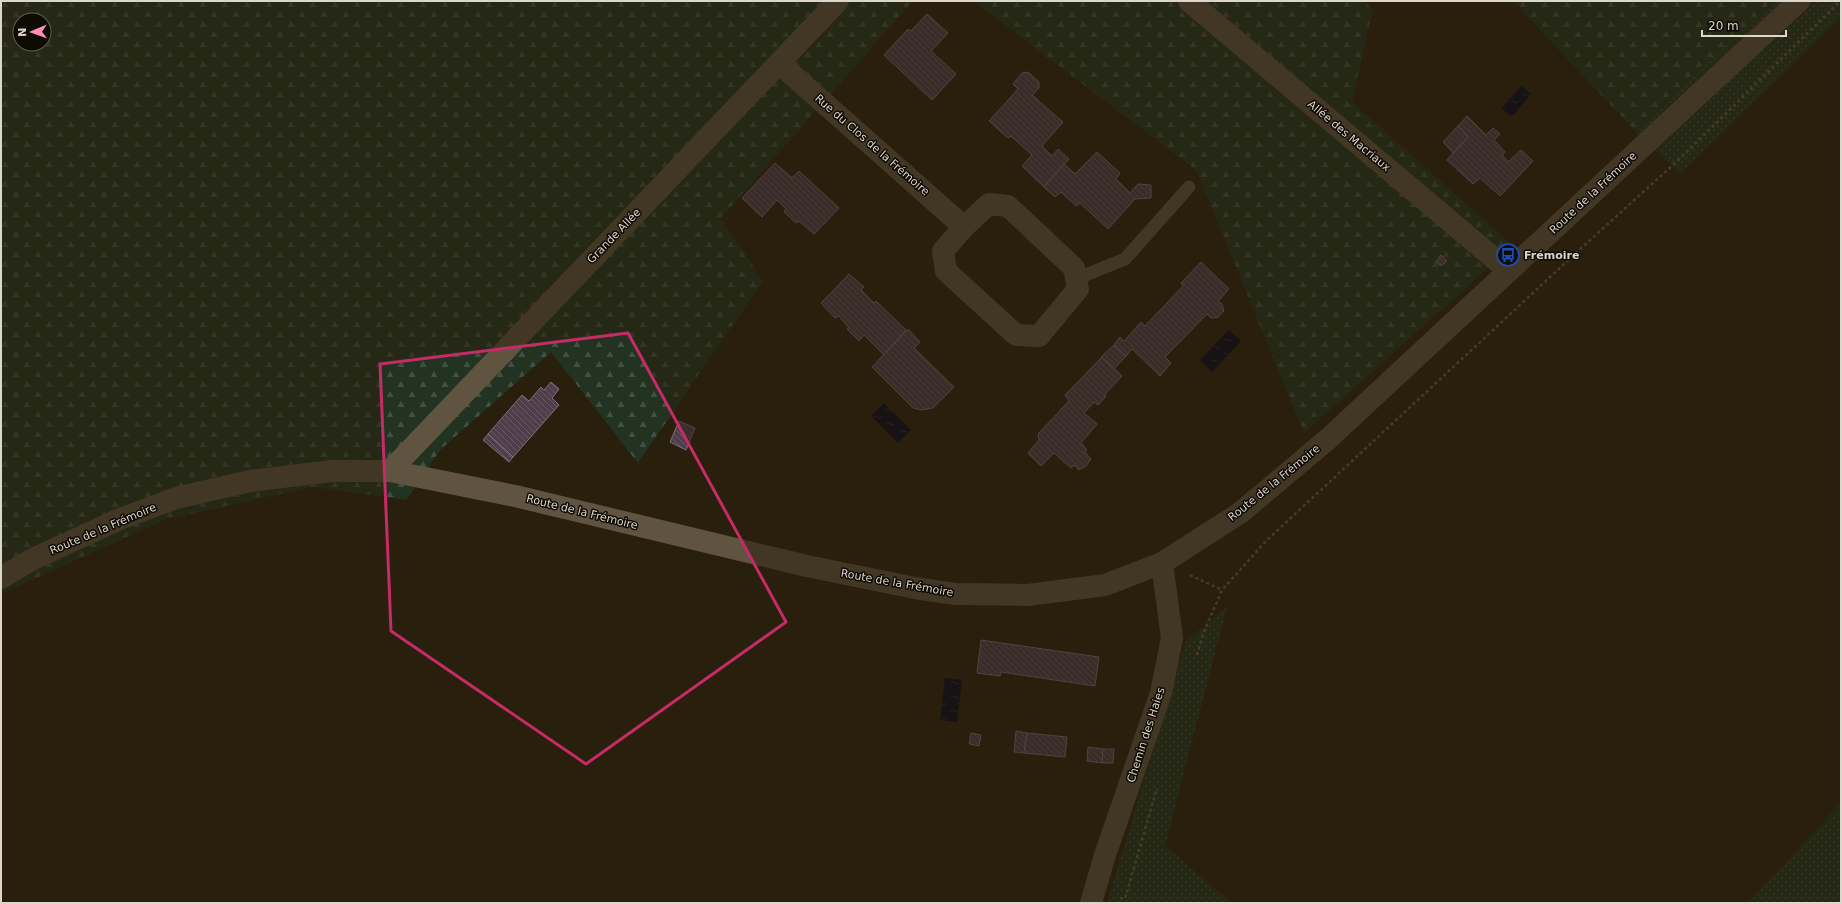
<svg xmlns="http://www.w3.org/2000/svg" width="1842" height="904" viewBox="0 0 1842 904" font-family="'DejaVu Sans',sans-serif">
<defs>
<pattern id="green-dots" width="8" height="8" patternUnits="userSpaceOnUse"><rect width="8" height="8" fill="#232"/><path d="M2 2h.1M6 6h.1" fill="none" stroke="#425041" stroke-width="1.8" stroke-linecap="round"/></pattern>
<pattern id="forest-firs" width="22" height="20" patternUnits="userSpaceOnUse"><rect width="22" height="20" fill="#232"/><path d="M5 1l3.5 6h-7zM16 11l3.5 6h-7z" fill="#425041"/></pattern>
<pattern id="water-ripples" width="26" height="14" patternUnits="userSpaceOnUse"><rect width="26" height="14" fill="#01061e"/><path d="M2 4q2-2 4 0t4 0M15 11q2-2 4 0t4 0" fill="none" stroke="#262a3d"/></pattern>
<pattern id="building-back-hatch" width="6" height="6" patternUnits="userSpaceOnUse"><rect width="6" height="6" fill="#4f3d4b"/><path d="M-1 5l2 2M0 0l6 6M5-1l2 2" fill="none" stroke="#685864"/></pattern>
</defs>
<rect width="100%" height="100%" fill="#291f0d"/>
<!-- green -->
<g fill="url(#green-dots)">
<path d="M1773 1H1841V18L1680 173 1635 131Z"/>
<path d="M1227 607 1165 846 1232 903H1107L1186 641Z"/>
<path d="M1841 803V903H1748Z"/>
</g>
<!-- forest -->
<g fill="url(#forest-firs)" fill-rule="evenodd">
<path d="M1 1H913L721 218 763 281 638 463 551 352 440 450 406 500 312 487 164 520 1 594ZM20 20H44V44H20Z"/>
<path d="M973 1H1363L1373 9 1352 102 1513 246 1304 433 1196 170Z"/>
<path d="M1513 1H1773L1635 131Z"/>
</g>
<!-- water -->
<g fill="url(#water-ripples)">
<path d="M1521 86 1531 94 1512 117 1501 109Z"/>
<path d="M1229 330 1241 341 1212 372 1200 360Z"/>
<path d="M884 403 911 430 898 443 871 416Z"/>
<path d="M945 678 962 680 957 722 940 720Z"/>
</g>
<!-- building -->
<g fill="url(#building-back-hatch)" stroke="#826e7d">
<path d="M927 14 948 33 931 51 956 74 932 100 884 55 908 29 911 31Z"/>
<path d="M1028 72 1039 82V88L1032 95 1063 122 1042 146 1052 156 1058 149 1069 159 1044 187 1022 166 1032 155 1011 136 1008 138 989 121 1018 89 1013 84 1022 73Z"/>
<path d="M1467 116 1486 135 1493 128 1500 134 1494 140 1505 152 1502 155 1508 162 1521 150 1533 161 1500 196 1480 178 1473 184 1447 160 1468 137 1458 126Z"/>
<path d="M1458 126 1468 137 1453 153 1443 142Z"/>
<path d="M1097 152 1120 173 1116 179 1130 193 1138 184 1151 185V198L1135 199 1108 229 1080 203 1076 206 1061 192 1055 197 1044 187 1064 164 1075 174Z"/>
<path d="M775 163 792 178 799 171 839 208 814 234 799 221 796 223 784 212 786 209 777 200 762 217 742 198Z"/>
<path d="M1441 255 1447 261 1441 266 1436 262Z"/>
<path d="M1201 262 1229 289 1218 301 1222 304 1224 311 1218 317 1211 318 1207 314 1165 357 1171 363 1160 376 1132 349 1126 356 1114 345 1120 337 1124 341 1141 322 1145 326 1183 286 1181 283Z"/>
<path d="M849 274 864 287 861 290 874 303 876 301 906 330 884 355 864 335 859 341 847 329 849 328 839 316 835 318 821 303Z"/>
<path d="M908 329 920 342 914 348 954 387 933 408 922 410 913 408 872 367Z"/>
<path d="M1114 345 1126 356 1114 369 1101 357Z"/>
<path d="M1102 357 1122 376 1105 394 1106 396 1098 405 1094 402 1084 413 1097 424 1081 443 1087 450 1085 452 1091 459 1086 466 1079 470 1074 465 1071 468 1054 453 1041 466 1028 453 1039 440 1038 434 1069 401 1065 395Z"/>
<path d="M551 382 559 389 552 398 559 405 513 457 488 434 522 395 529 401 541 387 544 390Z"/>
<path d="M679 421 695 428 686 450 670 442Z"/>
<path d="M488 434 513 457 509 462 483 440Z"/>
<path d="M981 640 1099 657 1095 686 1001 672 1000 676 977 673Z"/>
<path d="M1016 731 1027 733 1024 753 1014 752Z"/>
<path d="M971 733 981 735 979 746 969 744Z"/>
<path d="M1027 733 1067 737 1065 757 1024 753Z"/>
<path d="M1088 747 1103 749 1102 763 1087 761Z"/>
<path d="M1103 749H1114L1113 763H1102Z"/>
</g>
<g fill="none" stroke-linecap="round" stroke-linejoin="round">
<!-- path -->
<g stroke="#685f50" stroke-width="2.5" stroke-dasharray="3 3" stroke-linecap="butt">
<path d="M1190 575 1222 590"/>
<path d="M1197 655 1203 634 1222 590 1266 541 1577 252 1685 154 1840 1"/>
<path d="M1120 898 1125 899 1157 788"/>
</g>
<!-- service -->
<path stroke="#605440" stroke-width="13" d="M1076 279 1125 259 1189 187"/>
<!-- minor -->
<g stroke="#605440" stroke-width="22">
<path d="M1189 1 1509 271"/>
<path d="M780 64 964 227"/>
<path d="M989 204 1008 206 1074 268 1078 289 1039 336 1016 335 946 271 943 251 964 227Z"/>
<path d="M390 471 838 1"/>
<path d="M1091 903 1105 855 1161 693 1172 638 1162 563"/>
</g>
<!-- tertiary -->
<path stroke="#605440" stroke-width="22" d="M1 578 31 560 120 519 176 498 250 481 332 471H390L515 496 807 566 915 588 955 594 1028 595 1105 585 1162 563 1240 513 1328 439 1799 1"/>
</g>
<!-- marked area -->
<path d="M0 0H1842V904H0ZM628 333 786 622 586 764 391 631 380 364Z" fill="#291f0d" fill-opacity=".55" fill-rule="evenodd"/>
<path fill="none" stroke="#c52b66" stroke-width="3" stroke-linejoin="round" d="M628 333 786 622 586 764 391 631 380 364Z"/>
<!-- icons -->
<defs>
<g id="bus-ring" transform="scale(1.15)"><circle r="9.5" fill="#0e0a04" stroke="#1a4fb4" stroke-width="1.5"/><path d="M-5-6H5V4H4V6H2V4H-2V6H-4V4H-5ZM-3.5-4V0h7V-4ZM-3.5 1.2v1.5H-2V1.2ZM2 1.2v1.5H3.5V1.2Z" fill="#1a4fb4"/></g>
</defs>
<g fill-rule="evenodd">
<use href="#bus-ring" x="1508" y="255"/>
</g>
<g text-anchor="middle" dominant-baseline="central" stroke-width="3" stroke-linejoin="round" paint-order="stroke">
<!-- street labels -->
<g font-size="11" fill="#ddd6cb" stroke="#0e0a04">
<text transform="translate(1349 136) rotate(40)">Allée des Macriaux</text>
<text transform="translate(872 145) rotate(41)">Rue du Clos de la Frémoire</text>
<text transform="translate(1593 193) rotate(-43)">Route de la Frémoire</text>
<text transform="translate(614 236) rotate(-46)">Grande Allée</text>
<text transform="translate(1274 483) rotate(-39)">Route de la Frémoire</text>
<text transform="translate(582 512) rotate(14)">Route de la Frémoire</text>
<text transform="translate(103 529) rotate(-23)">Route de la Frémoire</text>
<text transform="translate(897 583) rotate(10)">Route de la Frémoire</text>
<text transform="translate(1146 735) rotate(-72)">Chemin des Haies</text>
</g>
<!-- poi labels -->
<g font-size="11" font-weight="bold" fill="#ddd6cb" stroke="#0e0a04" text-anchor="start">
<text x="1524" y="255">Frémoire</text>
</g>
</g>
<!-- border -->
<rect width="1842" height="904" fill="none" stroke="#ddd6cb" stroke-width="4"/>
<!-- north arrow -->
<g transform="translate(32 32) rotate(268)"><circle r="19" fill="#0e0a04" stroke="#615c54"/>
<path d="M0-3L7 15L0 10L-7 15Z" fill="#ff8eba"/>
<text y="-6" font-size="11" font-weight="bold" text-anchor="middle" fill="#ddd6cb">N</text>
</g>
<!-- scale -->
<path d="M1702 30v6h84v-6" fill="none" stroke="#ddd6cb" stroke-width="2"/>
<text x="1708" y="30" font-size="12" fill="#ddd6cb" stroke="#0e0a04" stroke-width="3" paint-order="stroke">20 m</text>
</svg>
